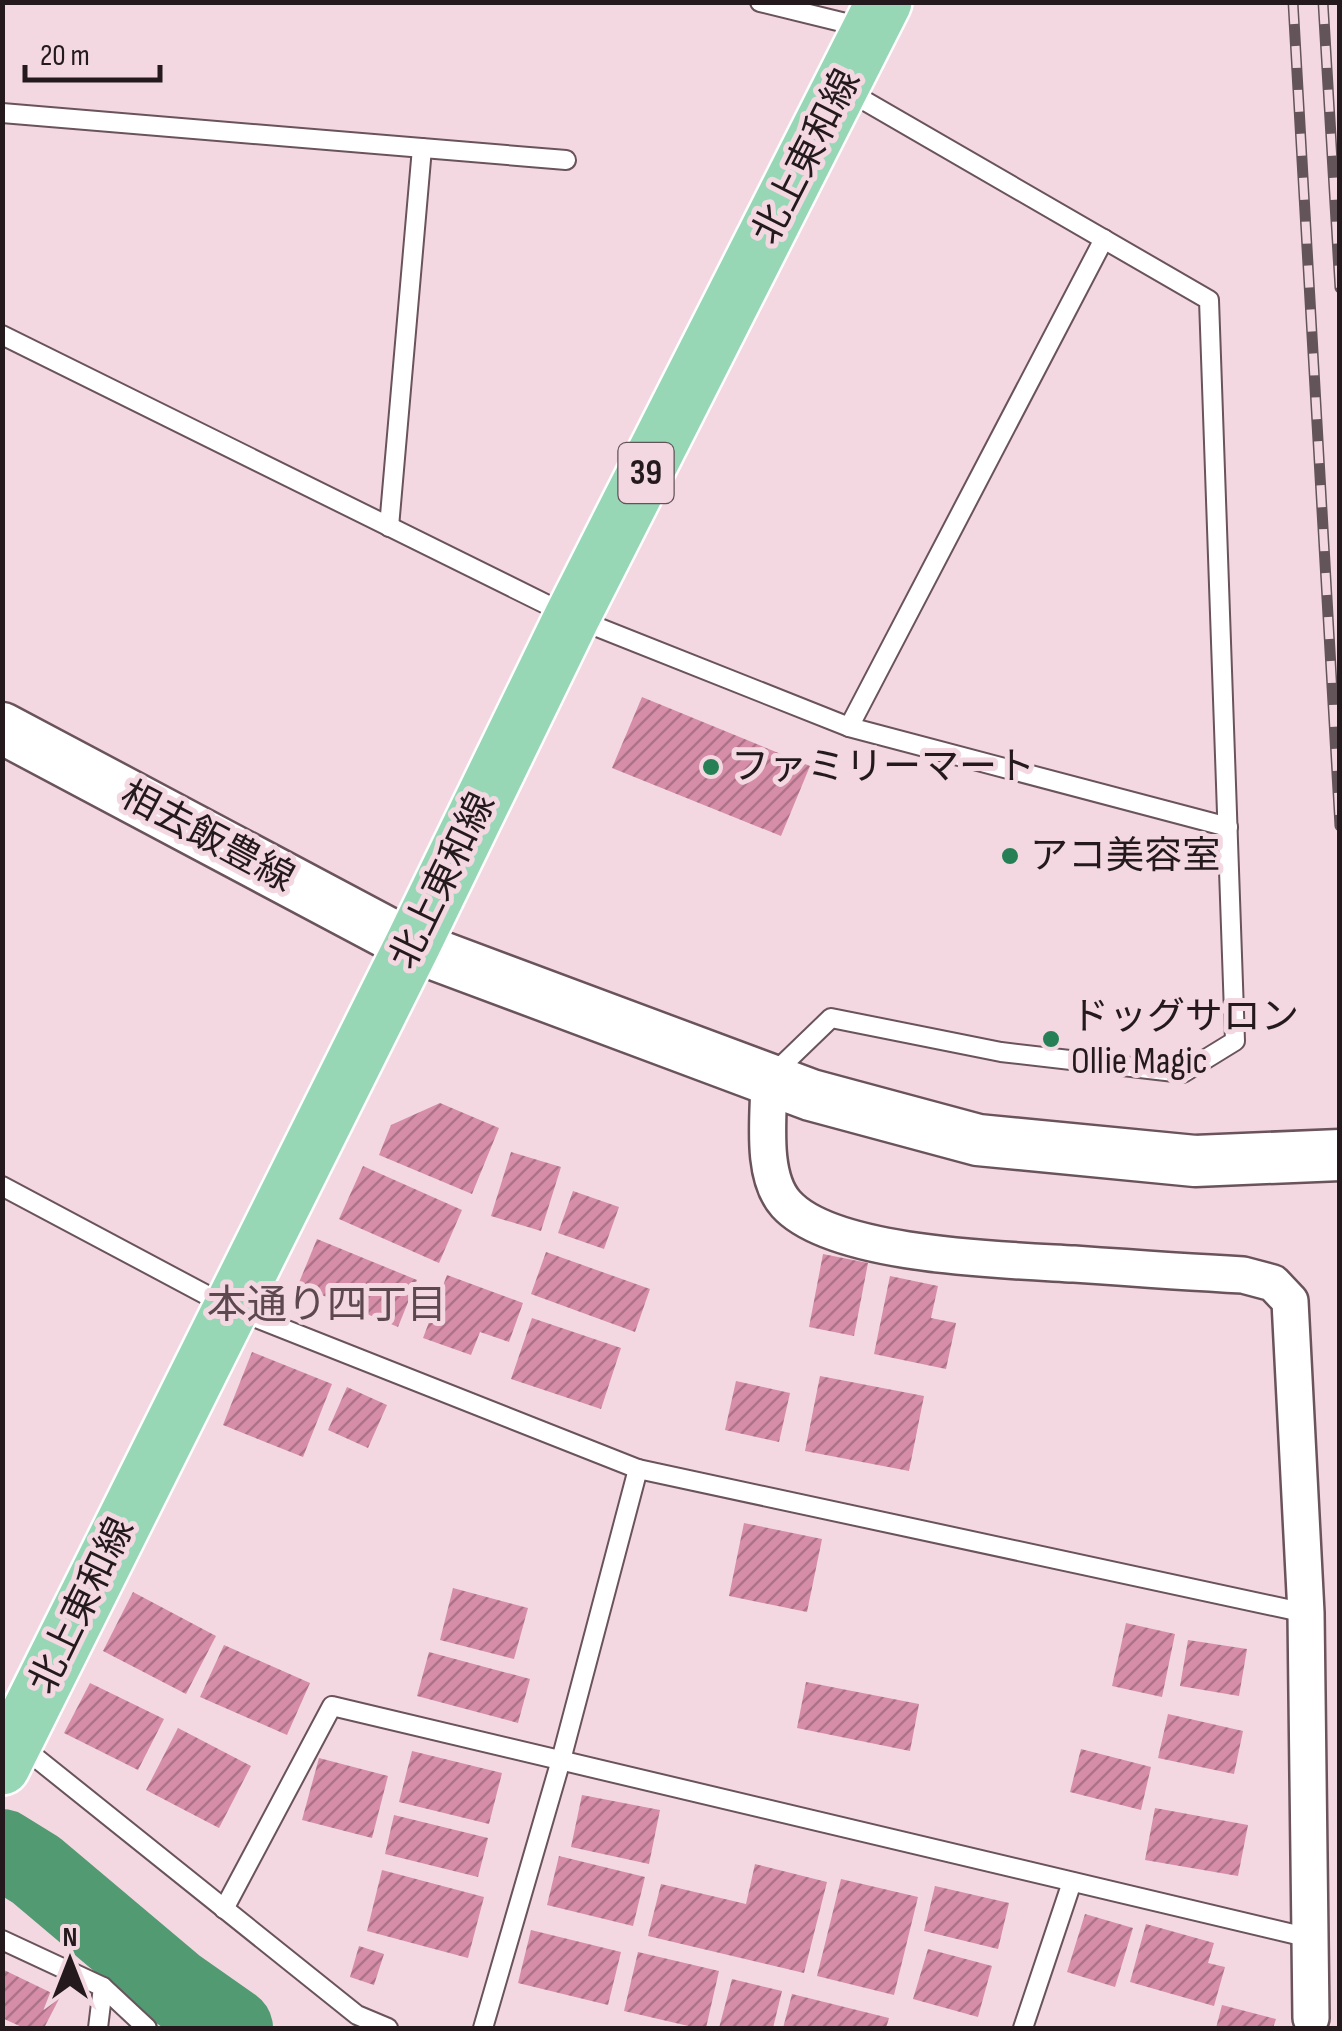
<svg xmlns="http://www.w3.org/2000/svg" width="1342" height="2031" viewBox="0 0 1342 2031" font-family="'Sofia Sans Condensed','Noto Sans JP',sans-serif">
<defs>
<pattern id="building-hatch" width="6" height="6" patternUnits="userSpaceOnUse" patternTransform="scale(2.5)"><rect width="6" height="6" fill="#d68da8"/><path d="M-1 1l2-2M0 6l6-6M5 7l2-2" fill="none" stroke="#ad7288"/></pattern>
</defs>
<rect width="100%" height="100%" fill="#f3d8e1"/>
<g fill="none" stroke-linecap="round" stroke-linejoin="round">
<!-- river -->
<path stroke="#519a72" stroke-width="80" d="M2 1849 36 1870 176 1988 233 2028"/>
</g>
<!-- building -->
<g fill="url(#building-hatch)">
<path d="M642 697 810 766 781 836 612 768Z"/>
<path d="M440 1103 499 1128 472 1194 379 1155 391 1125Z"/>
<path d="M511 1152 561 1167 541 1231 491 1216Z"/>
<path d="M363 1166 462 1210 439 1263 339 1219Z"/>
<path d="M573 1191 619 1207 604 1249 558 1233Z"/>
<path d="M317 1239 417 1280 398 1327 298 1285Z"/>
<path d="M546 1252 650 1289 635 1332 531 1294Z"/>
<path d="M823 1254 868 1263 854 1336 809 1327Z"/>
<path d="M447 1275 523 1303 509 1342 480 1332 471 1355 423 1338Z"/>
<path d="M890 1276 938 1286 931 1318 956 1323 946 1369 874 1354Z"/>
<path d="M532 1318 621 1348 601 1409 511 1379Z"/>
<path d="M252 1352 332 1384 303 1457 223 1425Z"/>
<path d="M820 1376 924 1396 909 1471 805 1451Z"/>
<path d="M736 1381 790 1393 779 1442 725 1430Z"/>
<path d="M347 1387 387 1405 368 1448 328 1430Z"/>
<path d="M744 1523 822 1539 807 1612 729 1596Z"/>
<path d="M453 1588 528 1608 514 1659 440 1640Z"/>
<path d="M133 1592 216 1636 186 1694 103 1651Z"/>
<path d="M1126 1623 1175 1634 1162 1697 1112 1686Z"/>
<path d="M1188 1640 1247 1649 1239 1696 1180 1686Z"/>
<path d="M224 1645 310 1683 287 1735 200 1697Z"/>
<path d="M429 1652 530 1679 518 1723 417 1696Z"/>
<path d="M806 1682 919 1704 910 1751 797 1728Z"/>
<path d="M90 1683 164 1719 138 1770 64 1733Z"/>
<path d="M1168 1714 1243 1731 1234 1774 1158 1758Z"/>
<path d="M178 1728 251 1766 219 1828 146 1790Z"/>
<path d="M1081 1749 1151 1767 1141 1810 1070 1792Z"/>
<path d="M412 1751 502 1773 489 1824 399 1802Z"/>
<path d="M319 1758 388 1776 372 1838 302 1820Z"/>
<path d="M582 1795 660 1810 649 1864 571 1847Z"/>
<path d="M1155 1808 1248 1825 1238 1876 1145 1860Z"/>
<path d="M394 1815 488 1838 478 1877 385 1854Z"/>
<path d="M559 1856 645 1877 633 1926 547 1905Z"/>
<path d="M755 1864 827 1882 804 1973 648 1936 661 1884 746 1904Z"/>
<path d="M382 1870 484 1897 468 1958 367 1931Z"/>
<path d="M841 1879 918 1897 894 1995 817 1976Z"/>
<path d="M935 1886 1009 1903 998 1949 924 1931Z"/>
<path d="M1085 1914 1133 1928 1115 1987 1067 1972Z"/>
<path d="M1146 1924 1214 1943 1208 1963 1225 1967 1214 2006 1130 1982Z"/>
<path d="M531 1930 621 1952 608 2005 518 1983Z"/>
<path d="M359 1946 384 1954 374 1985 350 1977Z"/>
<path d="M928 1949 992 1966 978 2017 913 1999Z"/>
<path d="M638 1952 719 1971 706 2028H697L624 2011Z"/>
<path d="M2 1969 60 1997 44 2028H24L2 2018Z"/>
<path d="M732 1979 782 1991 773 2028H719Z"/>
<path d="M792 1994 889 2018 886 2028H783Z"/>
<path d="M1222 2005 1276 2019 1273 2028H1216Z"/>
</g>
<g fill="none" stroke-linecap="round" stroke-linejoin="round">
<!-- lane casing -->
<g stroke="#6a535b" stroke-width="22">
<g id="lane">
<path d="M760 2 862 27"/>
<path d="M2 113 566 160"/>
<path d="M2 335 572 617 849 727 1228 827"/>
<path d="M389 527 422 148"/>
<path d="M849 727 1104 239"/>
<path d="M773 1074 831 1018 1001 1052 1183 1073 1235 1041 1209 300 846 90"/>
<path d="M2 1186 231 1308 638 1469 1306 1613"/>
<path d="M20 1745 357 2015 388 2028"/>
<path d="M224 1909 332 1706 1310 1938"/>
<path d="M2 1940 103 1987 147 2028"/>
<path d="M98 2028 103 1987"/>
<path d="M483 2028 561 1760 638 1469"/>
<path d="M1023 2028 1072 1882"/>
</g>
</g>
<!-- street casing -->
<g stroke="#6a535b" stroke-width="40">
<path id="street" d="M769 1078C769 1115 760 1175 786 1204 833 1256 1005 1260 1074 1264 1130 1268 1187 1272 1243 1275L1273 1283 1290 1301 1306 1613 1311 2018"/>
</g>
<!-- secondary casing -->
<g stroke="#6a535b" stroke-width="55">
<path id="secondary" d="M2 728 412 946 811 1095 978 1140 1195 1161 1340 1155"/>
</g>
<!-- primary casing -->
<g stroke="#fff" stroke-width="60">
<path id="primary" d="M2 1767 412 946 572 617 884 2"/>
</g>
<!-- lane -->
<use href="#lane" stroke="#fff" stroke-width="18"/>
<!-- street -->
<use href="#street" stroke="#fff" stroke-width="35"/>
<!-- secondary -->
<use href="#secondary" stroke="#fff" stroke-width="50"/>
<!-- primary -->
<use href="#primary" stroke="#97d7b6" stroke-width="55"/>
<!-- rail casing -->
<g stroke="#635459" stroke-width="11">
<g id="rail">
<path d="M1293 2 1340 826"/>
<path d="M1323 2 1340 288"/>
</g>
</g>
<!-- rail -->
<use href="#rail" stroke="#f3d8e1" stroke-width="8" stroke-dasharray="22" stroke-linecap="butt"/>
</g>
<!-- markers -->
<g fill="#278055" stroke="#f3d8e1" stroke-width="4">
<circle cx="711" cy="767" r="10"/>
<circle cx="1010" cy="856" r="10"/>
<circle cx="1051" cy="1039" r="10"/>
</g>
<g text-anchor="middle" dominant-baseline="central" stroke-width="10" stroke-linejoin="round" paint-order="stroke">
<!-- shield labels -->
<rect fill="#f3d8e1" stroke="#625358" stroke-width="2.5" x="618.5" y="443" width="55" height="60" rx="8"/>
<g font-size="35" font-weight="bold" fill="#241a1e">
<text x="646" y="473">39</text>
</g>
<!-- street labels -->
<g font-size="38" fill="#241a1e" stroke="#f3d8e1">
<text transform="translate(807 157) rotate(-63)">北上東和線</text>
<text transform="translate(207 837) rotate(28)">相去飯豊線</text>
<text transform="translate(443 881) rotate(-64)">北上東和線</text>
<text transform="translate(82 1606) rotate(-64)">北上東和線</text>
</g>
<!-- poi labels -->
<g font-size="38" fill="#241a1e" stroke="#f3d8e1" text-anchor="start">
<text x="731" y="767">ファミリーマート</text>
<text x="1030" y="856">アコ美容室</text>
<text x="1071" y="1017">ドッグサロン<tspan x="1071" dy="44">Ollie Magic</tspan></text>
</g>
<!-- neighbourhood labels -->
<g font-size="40" fill="#5e4850" stroke="#f3d8e1">
<text x="327" y="1306">本通り四丁目</text>
</g>
</g>
<!-- border -->
<rect width="1342" height="2031" fill="none" stroke="#241a1e" stroke-width="10"/>
<!-- north arrow -->
<g transform="translate(70 1961)" stroke="#f3d8e1" stroke-width="8" paint-order="stroke">
<path d="M0-8L18 38L0 25L-18 38Z" fill="#241a1e"/>
<text y="-15" font-size="28" font-weight="bold" text-anchor="middle" fill="#241a1e">N</text>
</g>
<!-- scale -->
<path d="M25 65v15h135v-15" fill="none" stroke="#241a1e" stroke-width="5"/>
<text x="40" y="65" font-size="30" fill="#241a1e" stroke="#f3d8e1" stroke-width="8" paint-order="stroke">20 m</text>
</svg>
